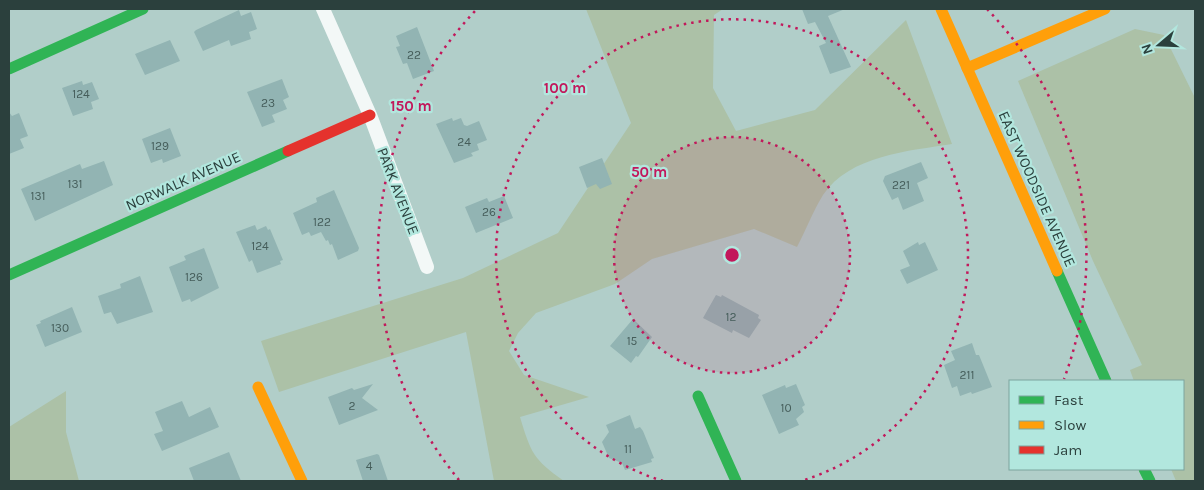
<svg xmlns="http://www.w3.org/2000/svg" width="1204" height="490" viewBox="0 0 1204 490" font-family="Karla,sans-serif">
<rect width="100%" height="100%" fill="#b1cec9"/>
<!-- green -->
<g fill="#acc1a7">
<path d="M586 9H723L714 15 713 88 736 131 815 110 906 20 952 144C909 151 850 155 823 195 813 211 806 230 797 247L754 229 652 259 615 284 536 313 518 333 509 351 524 375 589 397 520 417C531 453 533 459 564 481H494L466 332 279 392 261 341 463 278 558 233 631 123Z"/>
<path d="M1135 29 1164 35 1195 98V481H1176L1171 469H1183V381H1134L1130 370 1142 365 1093 261 1018 81Z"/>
<path d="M66 391V432L79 481H9V427Z"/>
</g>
<!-- building -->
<g fill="#92b4b3">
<path d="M802 9H845L828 16 851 67 830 74 819 46 826 43 815 22 808 24Z"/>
<path d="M239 10 241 16 251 12 257 29 249 32 251 39 231 46 229 40 203 51 194 32 196 30Z"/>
<path d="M417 27 434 71 413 79 407 63 403 64 396 47 400 46 396 36Z"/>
<path d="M170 40 180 61 145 75 135 54Z"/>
<path d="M282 79 289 97 283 100 287 109 272 115 275 122 262 127 247 92Z"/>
<path d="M82 81 83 85 92 82 99 99 91 102 93 109 73 116 62 88Z"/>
<path d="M9 112 12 116 19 113 28 136 20 139 24 148 9 154Z"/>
<path d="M452 118 453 121 461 118 464 125 467 126 479 121 487 140 477 144 479 150 471 153 473 156 454 163 436 124Z"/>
<path d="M170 128 181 156 163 163 162 159 151 163 142 139Z"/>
<path d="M602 158 612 184 600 189 596 184 587 188 579 167Z"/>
<path d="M104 161 113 185 35 221 21 189 80 164 82 169Z"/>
<path d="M921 162 928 178 917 183 924 201 903 210 898 197 892 200 883 181 885 176Z"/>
<path d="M334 190 359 248 358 251 338 260 332 244 330 245 328 240 326 241 321 232 311 236 309 232 302 235 293 213 317 202 316 198Z"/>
<path d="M504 196 513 218 476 233 465 207 487 198 489 202Z"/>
<path d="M255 225 257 230 266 226 268 230 270 229 283 260 280 261 281 264 257 273 252 260 249 262 236 232Z"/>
<path d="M918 242 919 245 925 242 938 270 907 284 900 270 910 266 903 251Z"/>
<path d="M204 248 219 288 191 302 190 299 182 302 169 267 186 260 184 256Z"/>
<path d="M140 276 153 312 117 324 111 312 104 314 98 296 121 288 120 284Z"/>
<path d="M716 295 721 297 722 295 759 315 758 318 761 320 749 338 733 330 732 333 703 318Z"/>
<path d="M72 307 82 332 45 347 36 325 41 323 40 321Z"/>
<path d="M633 319 652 337 638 357 636 356 631 363 610 346Z"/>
<path d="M972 343 976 355H979L992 387 972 394 971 392 960 396 957 386 952 388 944 365 955 360 951 351Z"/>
<path d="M373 384 362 398 378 410 339 425 328 397 352 388 354 390Z"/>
<path d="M796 384 805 405 802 407 804 412 796 419 799 425 779 434 762 395 785 385 786 388Z"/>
<path d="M182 401 189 417 210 407 219 427 162 451 154 434 163 431 155 412Z"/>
<path d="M630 415 635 429 640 427 643 431 654 458 651 459 652 462 625 470 622 463 609 458 602 442 609 432 606 425Z"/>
<path d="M229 452 241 481H194L189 468Z"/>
<path d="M377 454 379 455 388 481H363L356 460Z"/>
</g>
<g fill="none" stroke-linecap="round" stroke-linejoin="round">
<!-- street -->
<path stroke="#f3f8f7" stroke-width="14" d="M323 9 370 115 427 267"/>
<!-- fast -->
<g stroke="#30b455" stroke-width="11">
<path d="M9 69 143 9"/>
<path d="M1057 271 1106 381"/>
<path d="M9 275 288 151"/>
<path d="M698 396 736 481"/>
<path d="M1144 469 1150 481"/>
</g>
<!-- slow -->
<g stroke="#ff9f0a" stroke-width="11">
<path d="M941 9 1057 271"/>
<path d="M967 68 1105 9"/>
<path d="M258 387 302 481"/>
</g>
<!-- jam -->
<path stroke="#e5322d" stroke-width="11" d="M288 151 370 115"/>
</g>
<!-- distance rings -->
<circle cx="732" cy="255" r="118" fill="#c2185b" fill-opacity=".12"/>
<g fill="none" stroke="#c2185b" stroke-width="2.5" stroke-dasharray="2.5 5">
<circle cx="732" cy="255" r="118"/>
<path d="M663 481A236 236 0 1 1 801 481"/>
<path d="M459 480A354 354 0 0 1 477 9M987 9A354 354 0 0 1 1064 379"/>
</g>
<g text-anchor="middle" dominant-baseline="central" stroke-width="4.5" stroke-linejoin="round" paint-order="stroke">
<!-- number labels -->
<g font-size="12" fill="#455d5a">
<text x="414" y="55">22</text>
<text x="81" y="94">124</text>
<text x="268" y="103">23</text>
<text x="464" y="142">24</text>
<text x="160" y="146">129</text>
<text x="75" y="184">131</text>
<text x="901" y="185">221</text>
<text x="38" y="196">131</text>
<text x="489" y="212">26</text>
<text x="322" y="222">122</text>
<text x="260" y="246">124</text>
<text x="194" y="277">126</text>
<text x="731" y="317">12</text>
<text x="60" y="328">130</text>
<text x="632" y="341">15</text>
<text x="967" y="375">211</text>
<text x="352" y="406">2</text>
<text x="786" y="408">10</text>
<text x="628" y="449">11</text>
<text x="369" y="466">4</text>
</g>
<!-- street labels -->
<g font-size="15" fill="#2b403d" stroke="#b2e7de">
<text transform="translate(183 181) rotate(-24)">NORWALK AVENUE</text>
<text transform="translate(1037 189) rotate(66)">EAST WOODSIDE AVENUE</text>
<text transform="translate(398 191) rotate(69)">PARK AVENUE</text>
</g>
</g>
<circle cx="732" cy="255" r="8" fill="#c2185b" stroke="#b2e7de" stroke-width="2.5"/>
<g font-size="15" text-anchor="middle" font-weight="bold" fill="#c2185b" stroke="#b2e7de" stroke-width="4.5" stroke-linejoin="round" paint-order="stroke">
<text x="565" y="93">100 m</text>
<text x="411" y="111">150 m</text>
<text x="649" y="177">50 m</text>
</g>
<!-- border -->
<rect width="1204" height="490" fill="none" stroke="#2b403d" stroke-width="20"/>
<!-- legend -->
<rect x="1009" y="380" width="175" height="90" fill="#b2e7de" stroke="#7ca49e"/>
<rect x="1019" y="396" width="25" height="8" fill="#30b455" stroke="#7ca49e"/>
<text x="1054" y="405" font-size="15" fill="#2b403d">Fast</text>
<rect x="1019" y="421" width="25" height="8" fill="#ff9f0a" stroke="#7ca49e"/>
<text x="1054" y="430" font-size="15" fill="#2b403d">Slow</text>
<rect x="1019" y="446" width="25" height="8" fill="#e5322d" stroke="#7ca49e"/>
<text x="1054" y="455" font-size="15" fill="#2b403d">Jam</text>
<!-- north arrow -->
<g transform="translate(1159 45) rotate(251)" stroke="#b2e7de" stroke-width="4" paint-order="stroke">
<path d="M0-4L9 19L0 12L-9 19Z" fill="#2b403d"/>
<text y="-8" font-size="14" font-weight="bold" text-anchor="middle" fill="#2b403d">N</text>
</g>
</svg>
